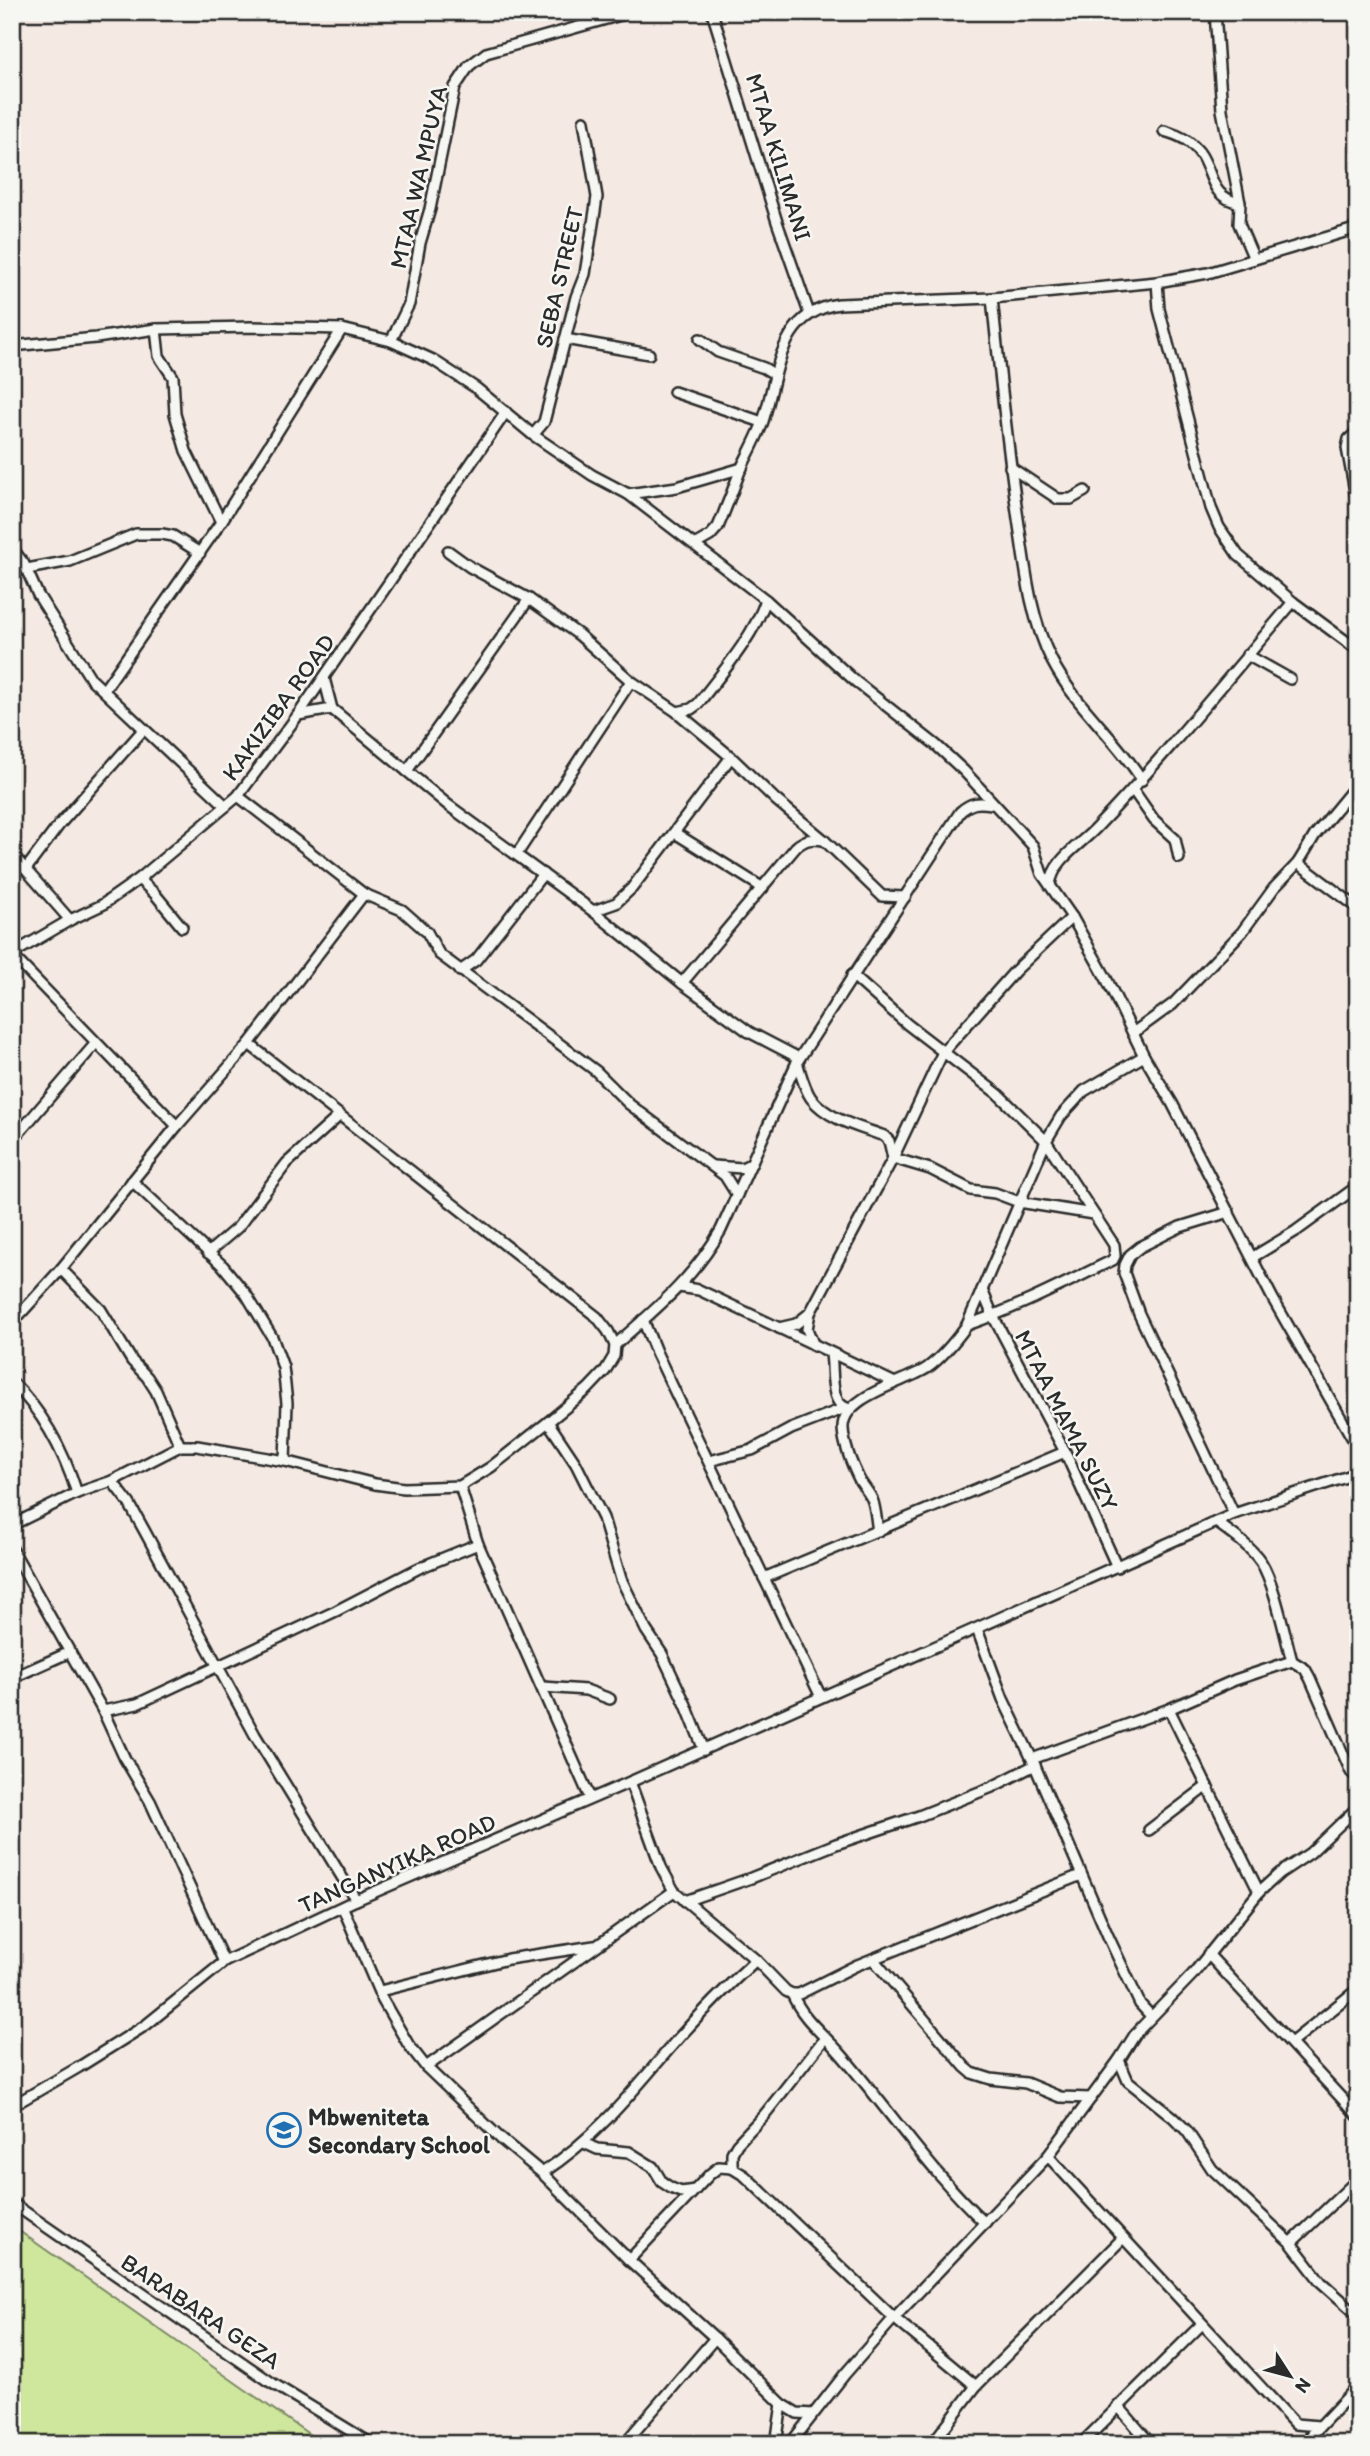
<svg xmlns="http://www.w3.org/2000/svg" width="1370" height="2456" viewBox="0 0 1370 2456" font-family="Itim,sans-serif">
<rect width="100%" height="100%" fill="#f5eae3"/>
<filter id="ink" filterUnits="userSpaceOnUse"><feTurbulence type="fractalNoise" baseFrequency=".0143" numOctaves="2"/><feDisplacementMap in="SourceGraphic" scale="14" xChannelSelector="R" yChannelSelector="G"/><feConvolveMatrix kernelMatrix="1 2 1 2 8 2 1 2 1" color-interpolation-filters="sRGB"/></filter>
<g filter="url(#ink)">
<!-- green -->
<path fill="#cee79d" stroke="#7c8964" stroke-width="2" d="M12 2226 323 2444H12Z"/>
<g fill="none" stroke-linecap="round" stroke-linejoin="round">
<!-- street casing -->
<g stroke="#2b2b2b" stroke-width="14">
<g id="street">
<path d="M712 12 777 222 809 313"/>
<path d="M1215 12 1222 110 1240 203 1239 224 1254 259"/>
<path d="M1164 131C1179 135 1192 141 1201 155 1214 176 1210 197 1240 203"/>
<path d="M1157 282 1159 309 1211 508 1219 527 1238 555 1293 602 1358 650"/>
<path d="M992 298C1000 376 1008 454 1020 532 1026 575 1032 622 1052 661 1075 706 1116 738 1142 780"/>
<path d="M156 329 159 356 173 377 175 414 186 451 221 522"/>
<path d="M565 339 649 354"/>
<path d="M700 339 718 352 764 368 774 374"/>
<path d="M391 341 409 304 420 243 430 209 455 87 469 66 486 53 631 12"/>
<path d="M12 346 96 338 156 329 251 327 342 329 391 341 433 360 476 388 533 435 592 475 628 494 766 600 855 681 936 745 964 771 1033 846 1042 874 1072 917 1106 978 1144 1056 1172 1103 1273 1299 1358 1448"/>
<path d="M674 392 762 422"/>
<path d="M1358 431 1349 439 1347 448 1358 508"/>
<path d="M533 435 544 422 576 297 585 274 595 211 597 197 584 121"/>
<path d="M1010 467 1058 499H1071L1085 491"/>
<path d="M628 494 677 487 742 468"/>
<path d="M696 544 710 536 718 527C726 508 733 490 740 471 747 456 755 442 761 427 779 379 775 313 839 304L992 298 1157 282 1208 273 1358 228"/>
<path d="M12 548 24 564 38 595 91 679 226 806"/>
<path d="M448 551 470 567 529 599 579 635 631 681 677 712 731 757 776 800 824 840 882 896 905 897"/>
<path d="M27 569 70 561 136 534H162L173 536 200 553"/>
<path d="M1247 655 1290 679"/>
<path d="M324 678 332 709 448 805 593 911 682 983 749 1032 799 1058"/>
<path d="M104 690 221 522 342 329"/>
<path d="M677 712 691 709 698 704C723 671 752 639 766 600"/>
<path d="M298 715 332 709"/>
<path d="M407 771 529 599"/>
<path d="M1133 790 1154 820 1175 839 1179 858"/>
<path d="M238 796 364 894 402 910 427 932 439 954 596 1071 629 1104 725 1176 737 1195"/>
<path d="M675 833 763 888"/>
<path d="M12 854 70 920"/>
<path d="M517 854 631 681"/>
<path d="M1298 863 1358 908"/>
<path d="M26 869 59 825 144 729"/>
<path d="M139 879 155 894 182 927"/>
<path d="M1050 885C1053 860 1080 845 1096 828 1165 756 1228 678 1293 602"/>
<path d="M593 911 616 903 632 888 731 757"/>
<path d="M12 954 70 920 102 905 139 879 238 796 298 715 506 412"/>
<path d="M12 955 177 1126"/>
<path d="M460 971 476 960 543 874"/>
<path d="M852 975 907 1024 998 1094 1046 1141 1114 1245 1115 1256 1113 1260C1065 1283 1018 1308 967 1325"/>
<path d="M682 983 796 847C805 839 812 838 824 840"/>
<path d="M1133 1033 1173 1004 1242 932 1274 888 1298 863 1315 835 1358 783"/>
<path d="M797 1062C801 1074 804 1088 811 1098 828 1120 860 1127 884 1136L889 1141 893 1158 930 1169 971 1190 995 1193 1019 1202 1093 1214"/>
<path d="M12 1141 96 1043"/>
<path d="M713 1166 742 1168 752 1163"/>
<path d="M132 1181 223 1266 246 1294 272 1337 283 1367 287 1403 285 1461"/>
<path d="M1229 1212 1180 1227 1140 1247 1130 1255 1125 1265 1124 1273 1139 1314 1234 1514"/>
<path d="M208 1253 238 1227 287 1163 339 1116"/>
<path d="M1253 1257 1296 1231 1358 1186"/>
<path d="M61 1269 101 1310 132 1361 147 1377 156 1391 180 1446"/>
<path d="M679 1287 699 1290 735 1307 893 1382"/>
<path d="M982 1290 993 1316 1065 1452 1117 1567"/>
<path d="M643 1320 656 1352 821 1697"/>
<path d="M12 1323 61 1269 177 1126 249 1044 364 894"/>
<path d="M779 1328 796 1324 810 1313"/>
<path d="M615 1345C657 1308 693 1279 721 1230L797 1062 960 812C971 802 978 802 992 804"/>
<path d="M814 1346 807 1329 810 1313 893 1158 943 1052 1015 971 1072 917"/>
<path d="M831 1355C834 1369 828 1406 850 1409"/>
<path d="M12 1382C43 1412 64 1452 77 1493"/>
<path d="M548 1422 576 1464 603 1518 621 1579 646 1630 662 1654 686 1705 704 1750"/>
<path d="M709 1461 752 1450 791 1429 845 1408"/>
<path d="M112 1481 129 1503 144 1530 255 1735 356 1900"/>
<path d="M460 1486 478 1544 590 1798"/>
<path d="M1216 1522C1231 1533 1250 1546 1261 1562 1274 1582 1285 1636 1292 1661"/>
<path d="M12 1525 77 1493 112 1481 180 1446H197L285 1461 375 1484 404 1488 460 1486 491 1467 548 1422 588 1389 605 1371 614 1356 615 1345 608 1331 597 1317 249 1044"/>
<path d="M878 1531C876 1521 876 1509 872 1499 869 1493 864 1487 860 1481 853 1467 844 1445 843 1429 841 1396 906 1382 927 1368 943 1357 956 1340 967 1325L1046 1141 1061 1116 1084 1091 1144 1056"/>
<path d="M12 1549 103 1711 125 1759 150 1801 224 1962"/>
<path d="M764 1578 1065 1452"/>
<path d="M977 1629 1003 1699 1032 1759 1108 1936 1140 2004 1151 2016"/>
<path d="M12 1678 70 1652"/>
<path d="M543 1687 586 1690 610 1699"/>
<path d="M1169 1709 1259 1892"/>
<path d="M103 1711 137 1704 336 1611 419 1568 478 1544"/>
<path d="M1032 1759 1169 1709 1235 1680 1292 1661 1305 1669 1310 1678 1351 1772 1358 1778"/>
<path d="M630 1782 661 1867 674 1891 756 1960 786 1991 792 1994H799L855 1966 1081 1875"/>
<path d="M1149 1830 1207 1786"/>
<path d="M685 1901 751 1878 836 1844 919 1816 992 1787 1035 1765"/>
<path d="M343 1908 382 1999 408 2044 426 2067 501 2139 542 2173 629 2260 715 2338 782 2404 797 2413 813 2414"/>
<path d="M1208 1954 1358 2116"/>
<path d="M873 1959 965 2067 972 2073 991 2079 1026 2083 1060 2097 1091 2098"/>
<path d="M380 1991 508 1959 594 1946"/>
<path d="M792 1994C803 2019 822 2033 839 2052 888 2108 930 2172 985 2223"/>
<path d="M1291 2043 1358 1989"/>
<path d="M1119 2060 1128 2081 1173 2117 1187 2131 1212 2169 1291 2243 1321 2282 1358 2315"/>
<path d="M426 2067 674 1891"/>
<path d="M12 2106 79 2067 146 2025 224 1962 356 1900 630 1782 1234 1514 1358 1473"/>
<path d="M584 2143 597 2149 629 2152 653 2167 662 2182 671 2188 681 2192 695 2190"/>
<path d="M1048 2156 1295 2424 1319 2426"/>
<path d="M732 2168V2153L737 2144 765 2114 825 2038"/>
<path d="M542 2173C593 2140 630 2095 669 2049 696 2018 725 1988 756 1960"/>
<path d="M12 2203 272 2383 372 2444"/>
<path d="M1291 2243 1358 2179"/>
<path d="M629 2260 710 2174 719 2167 732 2168 745 2176 894 2318 976 2386"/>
<path d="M1118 2406 1151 2444"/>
<path d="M624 2444 715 2338"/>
<path d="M776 2444 782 2404"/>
<path d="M790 2444 845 2374 894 2318 1048 2156 1119 2060 1136 2033 1193 1974 1259 1892 1280 1873 1310 1853 1358 1807"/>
<path d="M932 2444 976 2386 1123 2238"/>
<path d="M1081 2444 1202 2324"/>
<path d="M1303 2444 1358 2386"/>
</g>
</g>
<!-- street -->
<use href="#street" stroke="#f6f6f2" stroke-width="9"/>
</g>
</g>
<!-- icons -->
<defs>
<g id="school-ring" transform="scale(1.75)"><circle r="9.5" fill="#f6f6f2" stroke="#1f6fb2" stroke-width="1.5"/><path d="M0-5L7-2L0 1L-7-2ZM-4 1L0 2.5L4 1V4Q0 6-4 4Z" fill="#1f6fb2"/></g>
</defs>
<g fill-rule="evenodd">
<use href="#school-ring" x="284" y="2130"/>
</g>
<g text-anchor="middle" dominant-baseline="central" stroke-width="5" stroke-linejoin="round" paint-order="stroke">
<!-- street labels -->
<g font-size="24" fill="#2b2b2b" stroke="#f6f6f2">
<text transform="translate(779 157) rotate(73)">MTAA KILIMANI</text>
<text transform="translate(418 177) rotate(-77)">MTAA WA MPUYA</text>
<text transform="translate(559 277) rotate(-77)">SEBA STREET</text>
<text transform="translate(278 707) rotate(-54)">KAKIZIBA ROAD</text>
<text transform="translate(1067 1420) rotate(63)">MTAA MAMA SUZY</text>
<text transform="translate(397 1863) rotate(-24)">TANGANYIKA ROAD</text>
<text transform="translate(201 2311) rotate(34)">BARABARA GEZA</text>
</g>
<!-- poi labels -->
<g font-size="24" font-weight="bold" fill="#2b2b2b" stroke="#f6f6f2" text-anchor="start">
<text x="308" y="2116">Mbweniteta<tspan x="308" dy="28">Secondary School</tspan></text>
</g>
</g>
<!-- margin -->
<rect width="1370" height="2456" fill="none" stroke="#f6f6f2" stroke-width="42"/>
<rect x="21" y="21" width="1328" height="2414" fill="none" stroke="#2b2b2b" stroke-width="2.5" filter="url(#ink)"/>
<!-- north arrow -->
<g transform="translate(1290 2376) rotate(126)" stroke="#f6f6f2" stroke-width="5" paint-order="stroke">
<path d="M0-5L12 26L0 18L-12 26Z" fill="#2b2b2b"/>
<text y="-10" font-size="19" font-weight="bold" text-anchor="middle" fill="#2b2b2b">N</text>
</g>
</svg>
